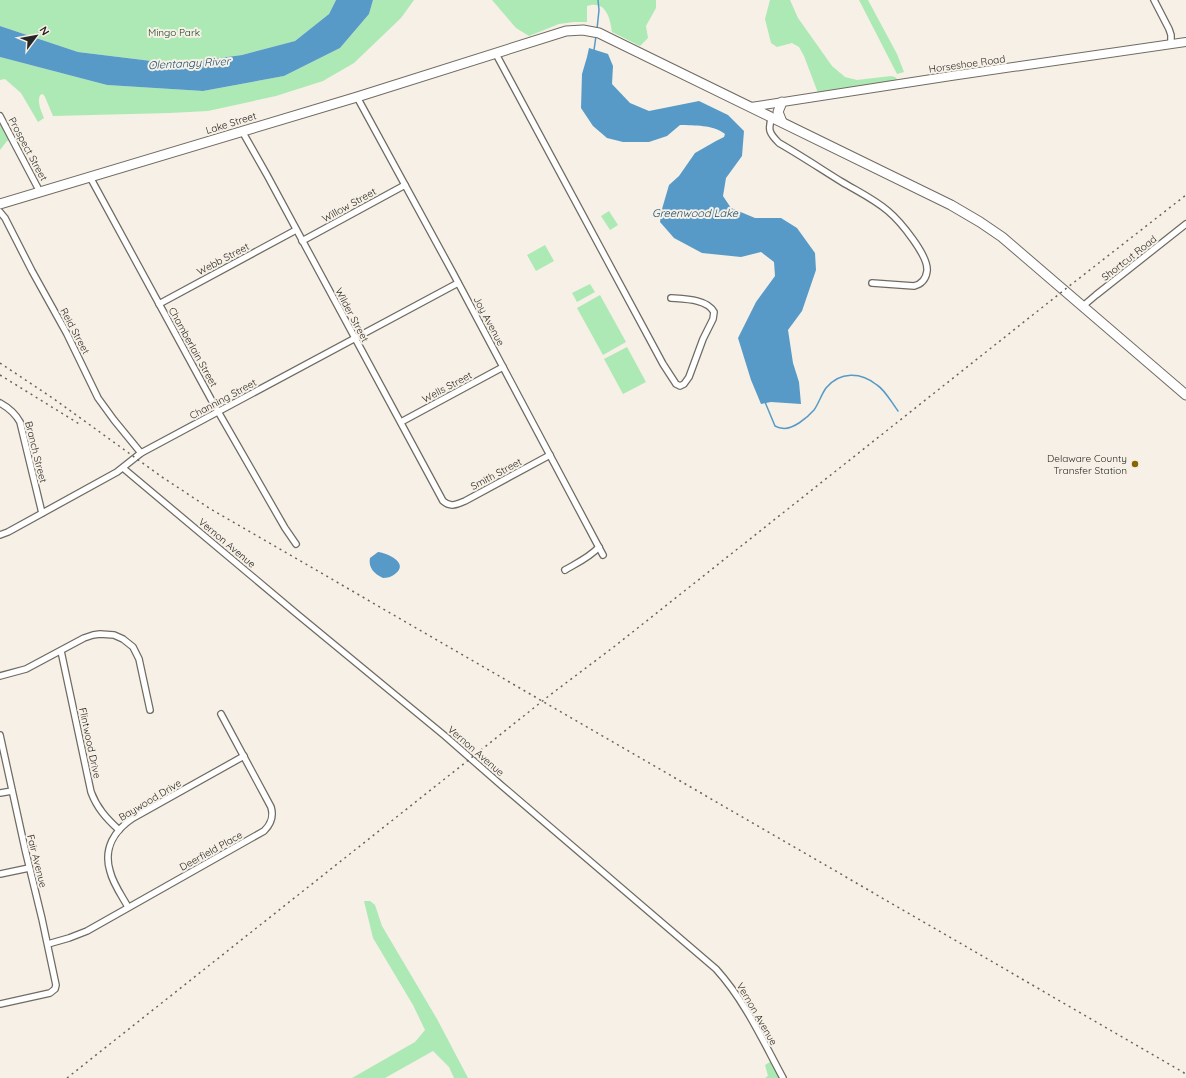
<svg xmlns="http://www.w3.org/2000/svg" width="1186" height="1078" viewBox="0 0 1186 1078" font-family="Quicksand,sans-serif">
<rect width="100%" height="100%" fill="#f6f0e6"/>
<!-- green -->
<g fill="#ade9b4">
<path d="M0 0H336L329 14 295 41 242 55 176 64 78 52 0 26Z"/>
<path d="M373 0H414L401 18 354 63 323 81 276 96 208 111 170 113 53 116 45 97 43 94 40 95C37 102 41 111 44 118L38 122 21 93 5 79 0 80V57L107 85 203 91 284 76 340 48 369 14Z"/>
<path d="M492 0H656V8L646 26 648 38 640 46 612 32C610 18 606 0 587 6V22H574L559 24 529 36 516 28Z"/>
<path d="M770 0H790L798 18 832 66 845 77 857 80 891 76 895 77 898 80 818 93 804 56 799 47 792 43 777 47 771 43 765 19Z"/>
<path d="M859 0H868L897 54 904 72 897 74Z"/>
<path d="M0 119 11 139 7 141 0 150Z"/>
<path d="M609 211 618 225 610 230 601 216Z"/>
<path d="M545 245 554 261 536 271 527 255Z"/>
<path d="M590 284 595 292 577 302 572 293Z"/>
<path d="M600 295 626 342 603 355 577 308Z"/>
<path d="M627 347 646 382 623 394 604 359Z"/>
<path d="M364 901H370L375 905 382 926 437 1019 468 1078H454L449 1067 433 1051 385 1078H352L415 1042 425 1030 413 1005 373 938Z"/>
<path d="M770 1062 773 1063 781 1078H765L768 1076 765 1065Z"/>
</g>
<!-- water -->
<g fill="#579ac8">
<path d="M336 0H373L369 14 340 48 284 76 203 91 107 85 0 57V26L78 52 176 64 242 55 295 41 329 14Z"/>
<path d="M589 48 608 54 613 66 612 84 630 103 649 111 699 101 728 115 744 131 742 156 726 178 723 196 731 208 755 218H781L797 228 815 253 816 270 802 311 788 330 793 363 799 382 801 404 771 402 761 404 751 380 738 338 756 302 775 276 774 262 761 252 741 257 702 253 674 238 660 222 662 209 669 185 679 176 695 153 716 141 724 137 725 134C712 124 695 126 680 125L667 136 649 142H623L607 138 593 126 581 108 582 74 587 57Z"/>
<path d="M378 552C387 553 410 563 395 574 391 577 387 578 383 578 374 574 368 567 370 558Z"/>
</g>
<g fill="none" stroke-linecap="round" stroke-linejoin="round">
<!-- stream -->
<g stroke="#579ac8" stroke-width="1.5">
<path d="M597 29 599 10 598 0"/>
<path d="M594 50 596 36"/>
<path d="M765 402 775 426C777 427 779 428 781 428 792 431 808 417 814 410 819 403 821 395 826 388 840 371 861 372 877 385 885 390 892 403 898 411"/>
</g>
<!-- street casing -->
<g stroke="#706b62" stroke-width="8">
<g id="street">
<path d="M1154 0 1169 29 1171 35V44"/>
<path d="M496 54 663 364 676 384 680 386 684 384 689 377 703 339 713 319 714 312C707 299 685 299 671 298"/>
<path d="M357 97 453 273 603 555"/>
<path d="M0 116 40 192"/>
<path d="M772 117C767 130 770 134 779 143 800 155 821 169 842 182 857 191 874 199 888 211 900 221 929 256 927 271 926 279 922 284 914 286L872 283"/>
<path d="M242 131 267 175 443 501C451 508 457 504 465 501L550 455"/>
<path d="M90 177 212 401 285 528 296 544"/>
<path d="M0 212 5 218 32 271 67 334 98 398 114 420 141 453"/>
<path d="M302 241 405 185"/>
<path d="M159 304 296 230"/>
<path d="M1083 306 1096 295 1186 224"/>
<path d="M0 403C9 408 15 413 20 422L42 513"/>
<path d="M401 422 503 367"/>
<path d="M123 468 297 614 445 736 501 785 716 969C745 1001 763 1041 783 1078"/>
<path d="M0 535 8 532 117 472 141 453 458 283"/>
<path d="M565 570C577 563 590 557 599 547"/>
<path d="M61 651 91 792C97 808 106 818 119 830"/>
<path d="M0 676 26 669 84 638 93 635 100 634 114 635 123 639 133 647 139 659 150 710"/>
<path d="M0 735 25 849 42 919 56 985 55 989 50 993 0 1004"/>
<path d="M0 793 12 791"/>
<path d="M0 874 29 868"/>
<path d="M128 907C122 896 113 884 110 871 103 848 115 830 133 818L244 756"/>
<path d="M48 944 69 938 87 931 264 831C271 824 274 817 271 807L221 714"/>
</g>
</g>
<!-- secondary casing -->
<g stroke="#706b62" stroke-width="10">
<path id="secondary" d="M751 107 951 76 1186 42"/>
</g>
<!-- primary casing -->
<g stroke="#706b62" stroke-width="11">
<g id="primary">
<path d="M782 102 778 112 782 122"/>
<path d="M0 204 357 97 566 31 583 30 599 33 609 38 951 205 980 222 1002 237 1186 395"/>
</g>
</g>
<!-- street -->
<use href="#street" stroke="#fff" stroke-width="5.5"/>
<!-- secondary -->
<use href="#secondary" stroke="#fff" stroke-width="8"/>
<!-- primary -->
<use href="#primary" stroke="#fff" stroke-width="9"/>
<!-- rail -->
<g stroke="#67635e" stroke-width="1.5" stroke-dasharray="2 4" stroke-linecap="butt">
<path d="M0 363 54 399 162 477 209 508 1186 1074"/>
<path d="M0 375 81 425"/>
<path d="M67 1078 466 762 550 695 615 646 1068 287 1186 195"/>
</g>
</g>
<!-- markers -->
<circle fill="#866701" stroke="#f6f0e6" stroke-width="1.5" cx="1135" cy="464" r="4"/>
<g text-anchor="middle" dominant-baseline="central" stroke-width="4" stroke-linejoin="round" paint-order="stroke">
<!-- park labels -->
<g font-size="10" fill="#103d1a" stroke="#f6f0e6">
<text x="174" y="32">Mingo Park</text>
</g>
<!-- street labels -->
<g font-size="10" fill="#282622" stroke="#f6f0e6">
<text transform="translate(967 64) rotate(-8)">Horseshoe Road</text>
<text transform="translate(231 123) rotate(-17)">Lake Street</text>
<text transform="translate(28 149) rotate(62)">Prospect Street</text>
<text transform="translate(349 205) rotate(-29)">Willow Street</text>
<text transform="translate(1129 258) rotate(-38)">Shortcut Road</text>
<text transform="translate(223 259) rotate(-28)">Webb Street</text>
<text transform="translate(352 315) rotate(62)">Wilder Street</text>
<text transform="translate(489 321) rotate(62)">Joy Avenue</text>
<text transform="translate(75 331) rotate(62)">Reid Street</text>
<text transform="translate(193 347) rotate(61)">Chamberlain Street</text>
<text transform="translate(447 387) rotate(-28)">Wells Street</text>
<text transform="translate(223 399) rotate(-28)">Channing Street</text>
<text transform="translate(36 452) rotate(76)">Branch Street</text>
<text transform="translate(496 474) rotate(-28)">Smith Street</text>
<text transform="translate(227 543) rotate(40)">Vernon Avenue</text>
<text transform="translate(90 743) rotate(78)">Flintwood Drive</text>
<text transform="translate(476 751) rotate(41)">Vernon Avenue</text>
<text transform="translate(150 800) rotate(-31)">Baywood Drive</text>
<text transform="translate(211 851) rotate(-29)">Deerfield Place</text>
<text transform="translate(37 861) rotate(76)">Fair Avenue</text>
<text transform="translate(757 1014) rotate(60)">Vernon Avenue</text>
</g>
<!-- poi labels -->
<g font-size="10" fill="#282622" stroke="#f6f0e6" text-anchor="end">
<text x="1127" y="458">Delaware County<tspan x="1127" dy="12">Transfer Station</tspan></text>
</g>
<!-- water labels -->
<g font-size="11" font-style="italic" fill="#1b4e6f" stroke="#f6f0e6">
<text transform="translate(189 63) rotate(-3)">Olentangy River</text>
<text x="695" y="213">Greenwood Lake</text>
</g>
</g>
<!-- north arrow -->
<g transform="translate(36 36) rotate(58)" stroke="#f6f0e6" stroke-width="3" paint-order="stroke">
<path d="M0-3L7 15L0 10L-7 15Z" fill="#282622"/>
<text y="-6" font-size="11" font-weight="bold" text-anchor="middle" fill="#282622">N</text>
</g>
</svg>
